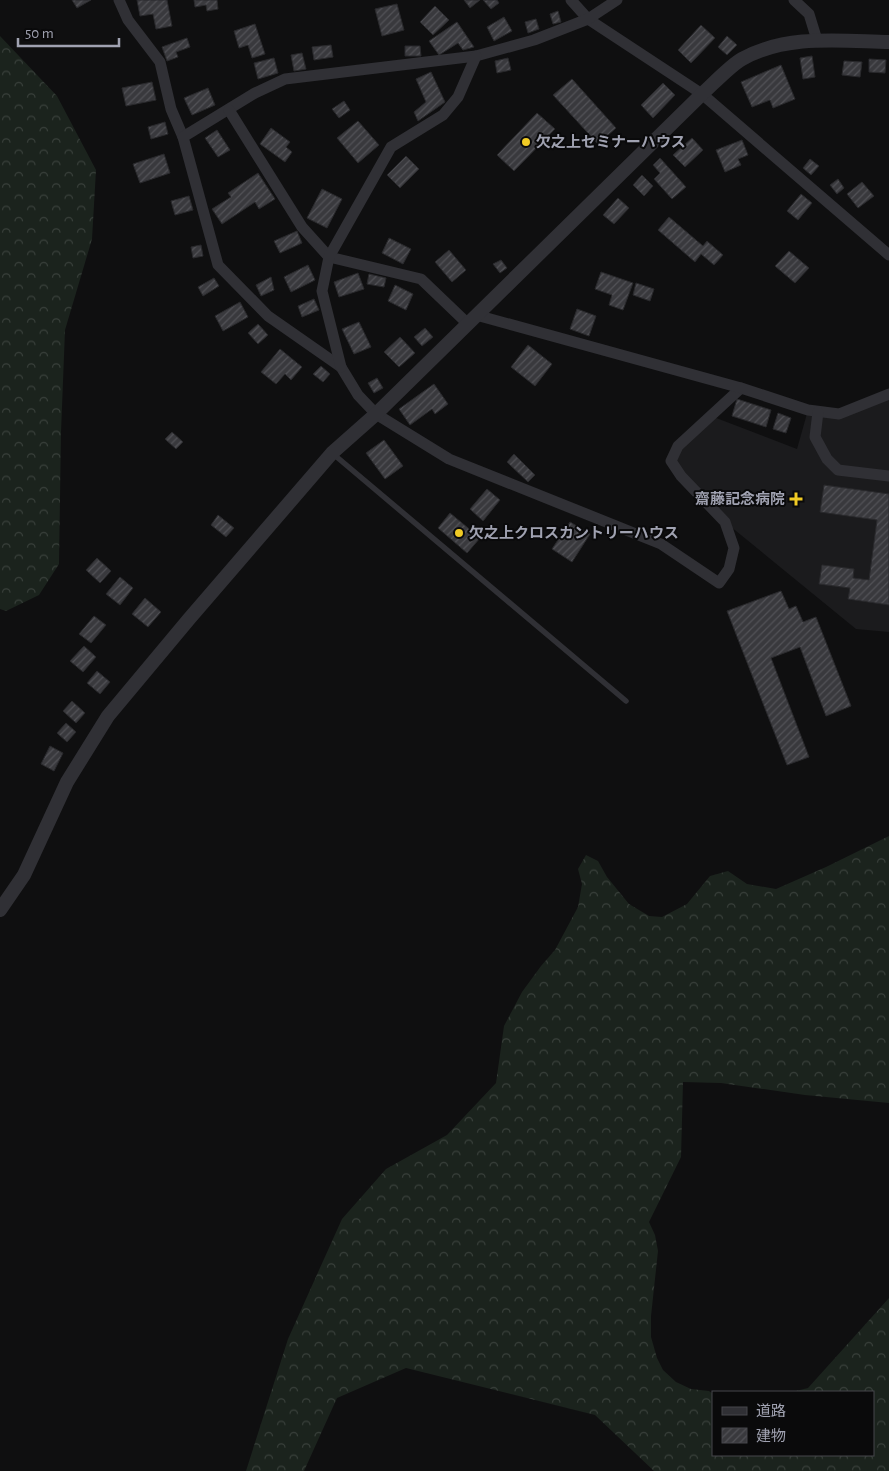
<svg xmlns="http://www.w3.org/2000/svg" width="889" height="1471" viewBox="0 0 889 1471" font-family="'Alegreya Sans','Noto Sans JP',sans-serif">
<defs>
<pattern id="forest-crowns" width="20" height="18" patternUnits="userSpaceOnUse" patternTransform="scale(1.25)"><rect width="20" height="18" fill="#1b231d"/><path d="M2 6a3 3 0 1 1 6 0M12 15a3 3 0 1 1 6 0" fill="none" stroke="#39403b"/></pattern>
<pattern id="building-hatch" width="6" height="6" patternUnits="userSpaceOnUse" patternTransform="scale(1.25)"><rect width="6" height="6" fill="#39393d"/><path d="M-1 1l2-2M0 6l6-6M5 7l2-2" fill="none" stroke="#525257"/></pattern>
</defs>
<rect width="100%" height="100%" fill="#0f0f10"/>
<!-- built -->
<path fill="#1b1b1d" d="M889 394V632L856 629 725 522 671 461 711 416 797 449 808 410 839 414Z"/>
<!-- forest -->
<g fill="url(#forest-crowns)">
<path d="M0 36 57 96 96 170 92 239 65 330 61 432 59 564 39 595 6 611 0 609Z"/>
<path d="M889 836V1103L805 1095 721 1083 683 1082 681 1157 649 1222 655 1235 658 1251 651 1316V1337L657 1358 663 1370 676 1382 691 1389 709 1391 713 1394V1455H873V1392H792L808 1388 889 1298V1471H654L595 1415 406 1368 337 1398 304 1471H246L288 1339 342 1219 386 1169 447 1135 496 1083 504 1026 522 992 541 966 555 950 578 907 582 884 578 869 586 855 598 861 607 877 629 904 649 916 662 917 687 904 710 876 728 871 747 884 776 889 826 867Z"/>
</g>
<!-- building -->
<g fill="url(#building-hatch)" stroke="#29292c">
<path d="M72 0H91L77 8Z"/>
<path d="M137 0H167L172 26 156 29 153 14 140 16Z"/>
<path d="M194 0H217L218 9 207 11 206 5 195 7Z"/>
<path d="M464 0H480L470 8Z"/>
<path d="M483 0H497L499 3 491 9Z"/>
<path d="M397 4 404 30 382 36 375 9Z"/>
<path d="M435 6 449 20 433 35 420 22Z"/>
<path d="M558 11 561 22 553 24 550 14Z"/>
<path d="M504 17 512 31 494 41 487 27Z"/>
<path d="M536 19 539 29 528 33 525 22Z"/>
<path d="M457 22 474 47 463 50 458 43 439 55 429 41Z"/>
<path d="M255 24 265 54 252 58 248 45 239 48 234 31Z"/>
<path d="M701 25 715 38 691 63 678 50Z"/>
<path d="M727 36 737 45 727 55 718 47Z"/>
<path d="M187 38 190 47 176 52 178 57 167 61 162 47Z"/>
<path d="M331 45 333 57 314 60 312 47Z"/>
<path d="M405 46H420L421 56H405Z"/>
<path d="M302 53 306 69 294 71 291 55Z"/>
<path d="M812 56 815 77 803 79 800 58Z"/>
<path d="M274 58 278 73 258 79 254 63Z"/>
<path d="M508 58 511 70 497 73 495 61Z"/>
<path d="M869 59 886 60 885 73 869 72Z"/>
<path d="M844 61 862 62 860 77 842 75Z"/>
<path d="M781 65 795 99 773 108 770 100 752 107 741 82Z"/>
<path d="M431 72 445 102 418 121 414 112 426 102 416 79Z"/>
<path d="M572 79 616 128 598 144 553 95Z"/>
<path d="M152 82 156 100 126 106 122 88Z"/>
<path d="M663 83 675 95 653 118 641 105Z"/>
<path d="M208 88 215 105 192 115 184 98Z"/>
<path d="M344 101 350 110 339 118 332 109Z"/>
<path d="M537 113 555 129 514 171 497 155Z"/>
<path d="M358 121 379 145 358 163 337 138Z"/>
<path d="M165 122 168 134 151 139 148 127Z"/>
<path d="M271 128 290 142 286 147 292 152 285 162 260 144Z"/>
<path d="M217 130 230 150 218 157 205 138Z"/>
<path d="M692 138 703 150 685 167 673 155Z"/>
<path d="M742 140 748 155 738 159 741 165 725 172 716 150Z"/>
<path d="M164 154 170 173 140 183 133 164Z"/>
<path d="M406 156 419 169 400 188 387 175Z"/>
<path d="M660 158 686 187 672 199 654 179 660 173 653 165Z"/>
<path d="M810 159 819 166 811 175 803 168Z"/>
<path d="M258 173 275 199 259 209 255 202 222 224 212 209 231 197 228 193Z"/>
<path d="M642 175 653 186 644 196 633 185Z"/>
<path d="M838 179 844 188 837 194 830 185Z"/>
<path d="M862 182 874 196 858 208 847 194Z"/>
<path d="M322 189 342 199 327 228 307 218Z"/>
<path d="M801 194 812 203 798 220 787 211Z"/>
<path d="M189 196 193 210 175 215 171 201Z"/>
<path d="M618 198 629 208 614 224 603 215Z"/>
<path d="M669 217 703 246 707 241 723 255 714 265 701 254 695 262 658 230Z"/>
<path d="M297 231 302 243 280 253 274 241Z"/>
<path d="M389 238 411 249 403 264 382 253Z"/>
<path d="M201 245 203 256 193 258 191 247Z"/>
<path d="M449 250 466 270 452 282 435 262Z"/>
<path d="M789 251 809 268 795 283 775 266Z"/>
<path d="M501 260 507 268 500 273 493 264Z"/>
<path d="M308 265 315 280 291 292 284 277Z"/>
<path d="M601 272 633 283 623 310 609 305 612 295 595 289Z"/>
<path d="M358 273 364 289 339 297 334 282Z"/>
<path d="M369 274 386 278 384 287 367 284Z"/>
<path d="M271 277 274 290 261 296 256 285Z"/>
<path d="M214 278 219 286 203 296 198 287Z"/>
<path d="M636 283 654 289 650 301 633 295Z"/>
<path d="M395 285 413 294 406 310 388 301Z"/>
<path d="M314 299 319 310 302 317 298 306Z"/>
<path d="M240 302 248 317 223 331 215 316Z"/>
<path d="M577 309 596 316 589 336 570 329Z"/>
<path d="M359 322 371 347 354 354 342 329Z"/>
<path d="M258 324 268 335 258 344 248 333Z"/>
<path d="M425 328 433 337 422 346 414 337Z"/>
<path d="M400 337 415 353 399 367 384 352Z"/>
<path d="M528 345 552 364 535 386 511 367Z"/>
<path d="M280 349 302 367 291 380 285 374 276 384 261 372Z"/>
<path d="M321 366 330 374 323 382 313 374Z"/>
<path d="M377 378 383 388 374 393 368 383Z"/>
<path d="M434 384 448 404 435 414 432 409 410 425 399 409Z"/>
<path d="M737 399 771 410 766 427 732 416Z"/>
<path d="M778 413 791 418 786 433 773 429Z"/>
<path d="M172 432 183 442 176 449 165 439Z"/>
<path d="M384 440 403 466 385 479 366 453Z"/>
<path d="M514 454 535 475 528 482 507 462Z"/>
<path d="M824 485 889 494V605L848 599 850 588 819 584 822 565 854 569 853 578 869 580 877 520 820 512Z"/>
<path d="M487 489 500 500 483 521 470 509Z"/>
<path d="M450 513 480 538 467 553 438 528Z"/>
<path d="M218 515 234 528 226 537 211 525Z"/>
<path d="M570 522 590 534 572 562 552 549Z"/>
<path d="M97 558 111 571 100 583 86 570Z"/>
<path d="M120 577 133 588 120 605 106 594Z"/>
<path d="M781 591 789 609 796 606 803 622 816 617 851 706 826 716 800 647 771 658 809 757 787 765 727 611Z"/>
<path d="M145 598 161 612 148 627 132 614Z"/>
<path d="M94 616 106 625 91 643 79 634Z"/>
<path d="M84 646 96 657 83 672 70 661Z"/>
<path d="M97 671 110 682 100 694 87 683Z"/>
<path d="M72 701 85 713 76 723 63 711Z"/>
<path d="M66 723 76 732 67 742 57 733Z"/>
<path d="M50 746 63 753 54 771 41 764Z"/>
</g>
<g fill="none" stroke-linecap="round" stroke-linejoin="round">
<!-- service -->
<path stroke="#303035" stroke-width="5.5" d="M332 453 626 701"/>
<!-- minor -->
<g stroke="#303035" stroke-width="11">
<path d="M119 0 128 20 160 62 171 109 183 137"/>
<path d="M571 0 588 19 702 94 889 255"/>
<path d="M617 0 588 19 534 40 476 56 285 79 255 93 183 137 218 265 268 316 341 367 358 395 376 414 449 459 661 544 719 583 729 569 734 548 725 522 681 476 671 461 678 446 741 388"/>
<path d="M794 0 809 14 817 40"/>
<path d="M229 110 302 227 329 257 421 279 468 324"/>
<path d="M476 315 741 388 808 410 839 414 889 394"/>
<path d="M341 367 322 291 329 257 391 147 443 115 458 97 476 56"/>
<path d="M818 412 815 437 827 459 838 470 889 476"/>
</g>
<!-- tertiary -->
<path stroke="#303035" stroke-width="14" d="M0 910 24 875 67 782 108 716 189 619 332 453 376 414 702 94C712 85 731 65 742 59 787 34 840 41 889 42"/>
</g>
<!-- markers -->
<g fill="#f1cb25" stroke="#0a0a0b" stroke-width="2">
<circle cx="526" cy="142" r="5"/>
<path d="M793.5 491.5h5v5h5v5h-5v5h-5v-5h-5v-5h5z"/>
<circle cx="459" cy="533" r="5"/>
</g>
<g text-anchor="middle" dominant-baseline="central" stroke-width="4" stroke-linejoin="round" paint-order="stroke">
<!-- poi labels -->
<g font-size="15" font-weight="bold" fill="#a0a2b1" stroke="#0a0a0b" text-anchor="start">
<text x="536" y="142">欠之上セミナーハウス</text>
<text x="785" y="499" text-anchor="end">齋藤記念病院</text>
<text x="469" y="533">欠之上クロスカントリーハウス</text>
</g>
</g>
<!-- legend -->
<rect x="712" y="1391" width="162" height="65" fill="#0a0a0b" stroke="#46474d"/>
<rect x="722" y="1407" width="25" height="8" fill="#303035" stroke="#46474d"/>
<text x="756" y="1416" font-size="15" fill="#a0a2b1">道路</text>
<rect x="722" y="1428" width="25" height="15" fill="url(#building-hatch)" stroke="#46474d"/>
<text x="756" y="1441" font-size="15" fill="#a0a2b1">建物</text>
<!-- scale -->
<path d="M18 38v8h101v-8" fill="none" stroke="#a0a2b1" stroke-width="2.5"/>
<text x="25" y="38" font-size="15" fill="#a0a2b1" stroke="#0a0a0b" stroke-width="4" paint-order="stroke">50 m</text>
</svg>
